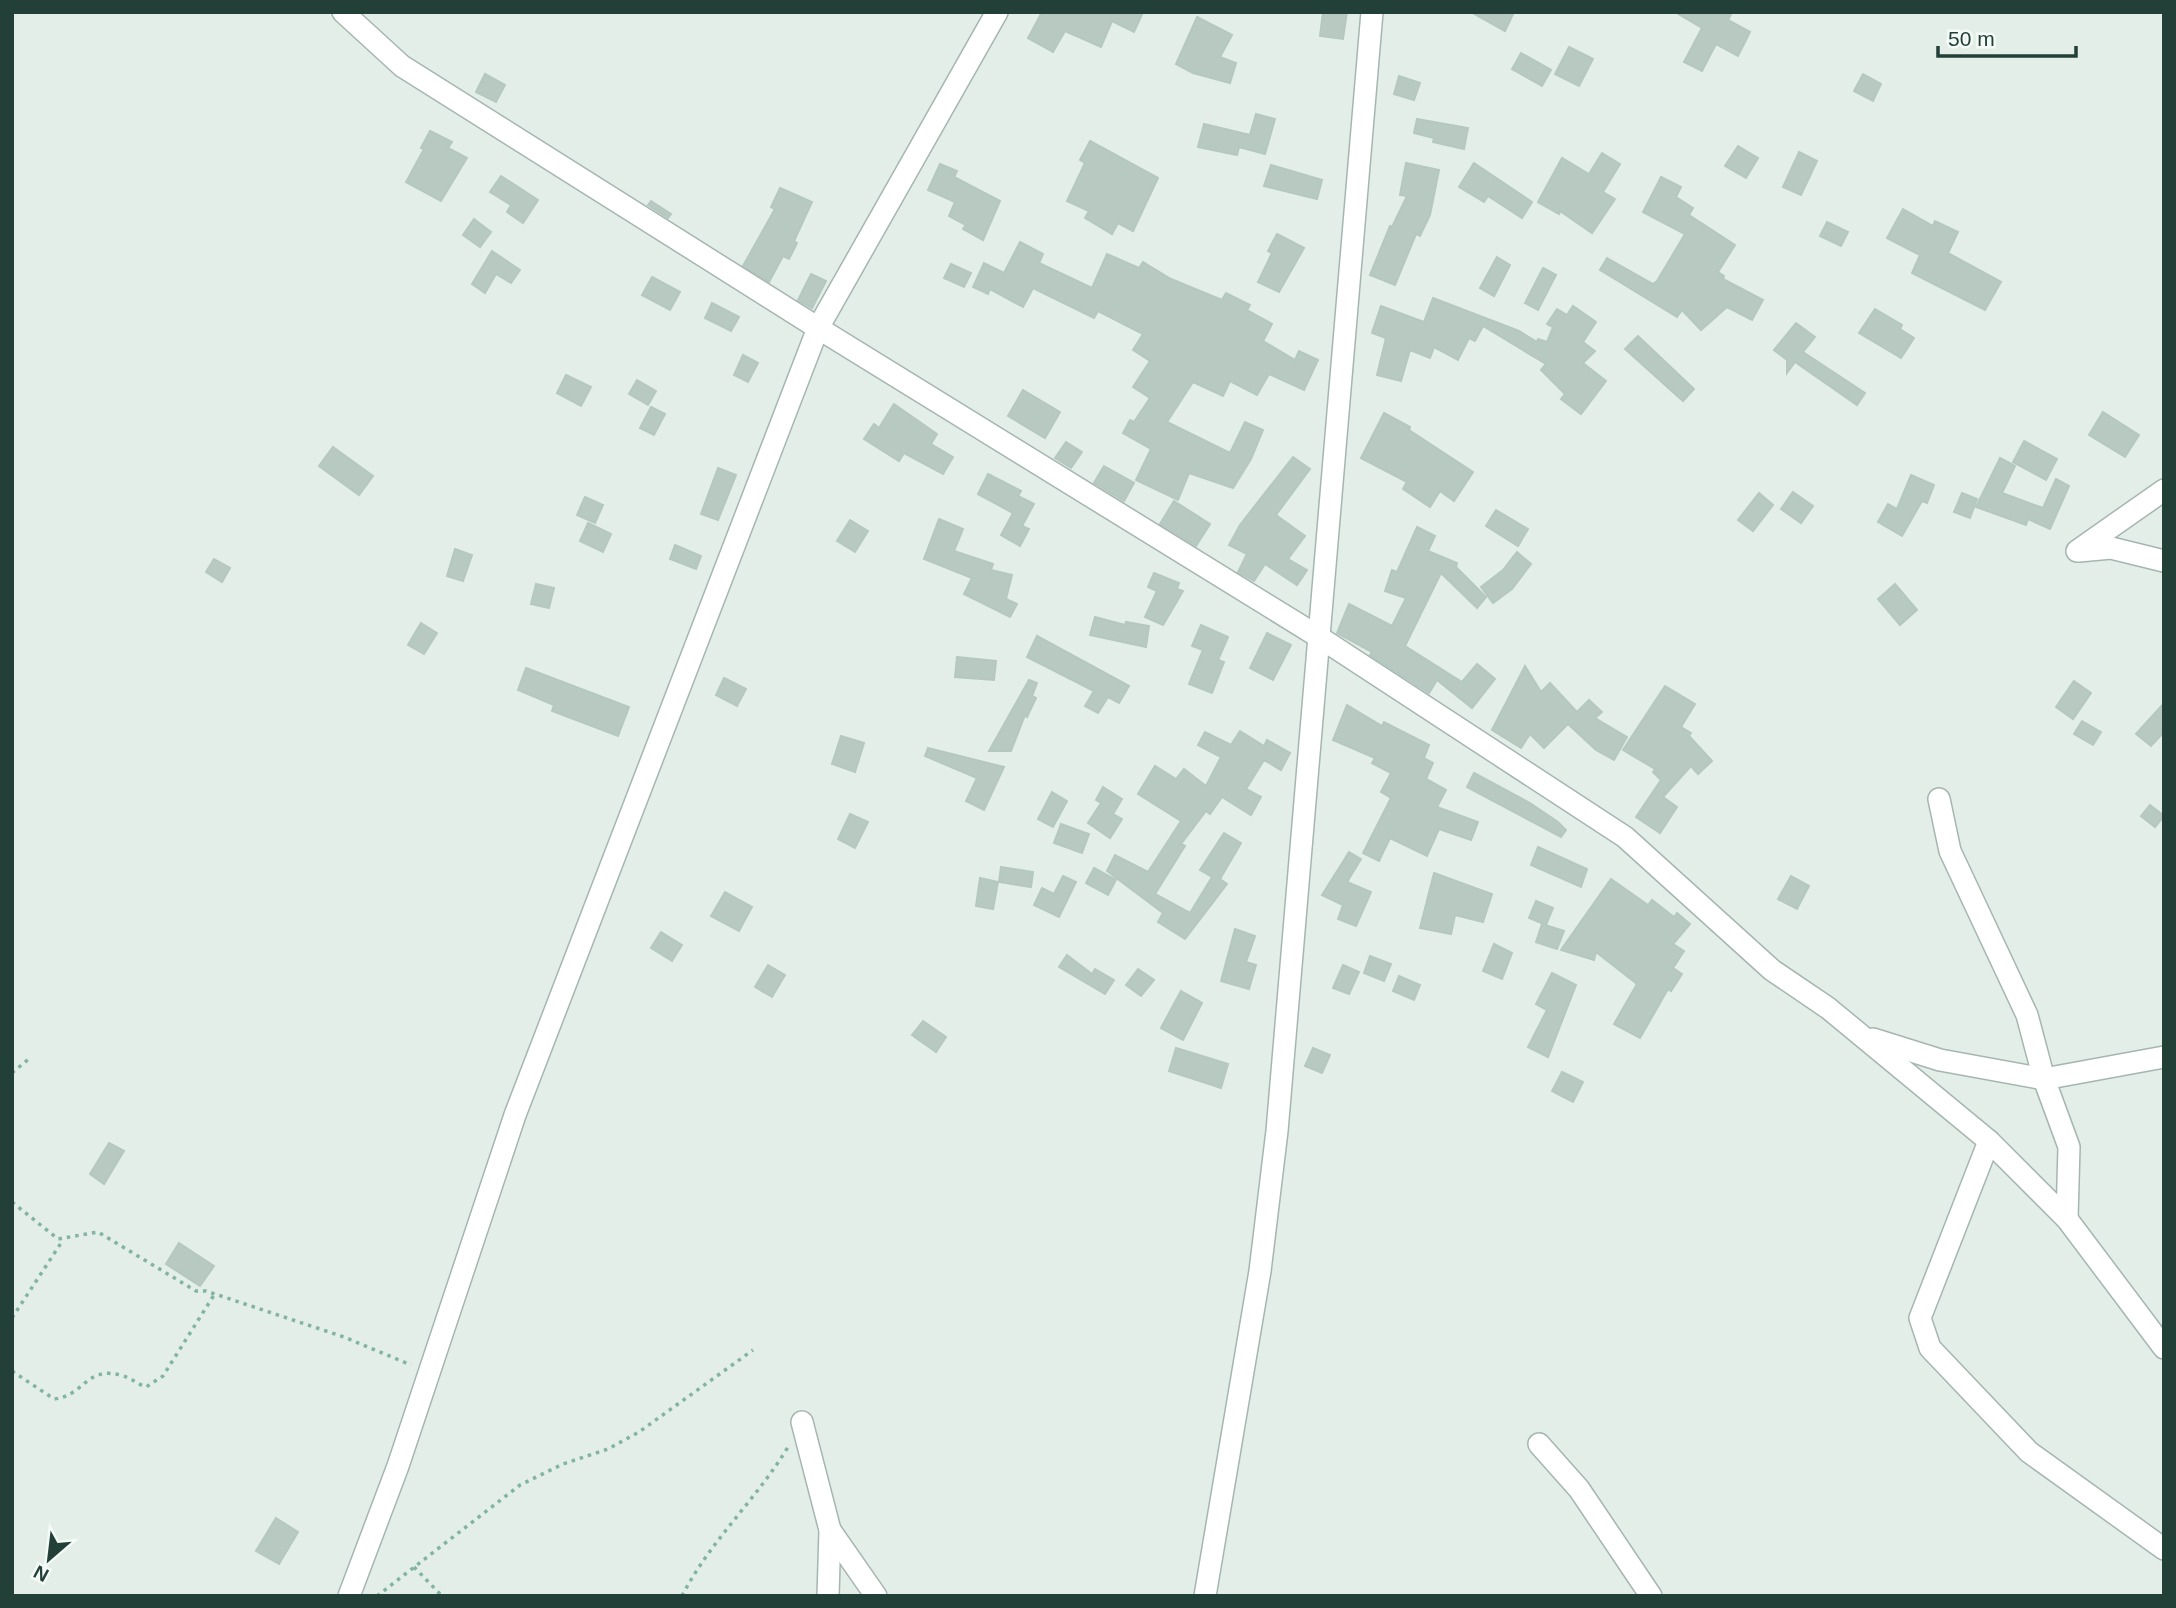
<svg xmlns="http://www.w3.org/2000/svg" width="2176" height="1608" viewBox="0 0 2176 1608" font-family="Helvetica,sans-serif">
<rect width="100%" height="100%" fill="#e3eee9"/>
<!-- building -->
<g fill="#b8c9c2" stroke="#b5c8c0" stroke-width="2">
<path d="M1042 12H1143L1134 32 1112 21 1101 47 1065 31 1053 52 1028 38Z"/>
<path d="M1323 12H1347L1343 39 1320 36Z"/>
<path d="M1471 12H1514L1505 31Z"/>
<path d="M1675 12H1732L1728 20 1750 32 1738 56 1716 44 1702 71 1684 62 1702 28Z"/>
<path d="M1197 17 1232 35 1220 57 1236 63 1230 83 1193 73 1176 64Z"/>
<path d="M1569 47 1593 59 1579 86 1555 74Z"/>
<path d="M1521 53 1551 70 1542 86 1512 69Z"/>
<path d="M485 74 505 85 496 102 476 92Z"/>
<path d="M1863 74 1881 84 1873 101 1854 91Z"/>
<path d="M1399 76 1420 83 1414 100 1394 94Z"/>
<path d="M1256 114 1275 119 1265 154 1239 147 1237 155 1198 147 1204 124 1250 135Z"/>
<path d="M1417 119 1468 128 1464 149 1433 142 1434 138 1414 133Z"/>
<path d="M430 131 452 142 448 148 467 158 441 201 406 182 424 149 421 148Z"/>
<path d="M1090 141 1158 178 1133 231 1118 223 1112 234 1085 218 1089 211 1067 201 1085 163 1080 160Z"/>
<path d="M1738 146 1758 158 1746 178 1725 166Z"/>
<path d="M1799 152 1817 161 1801 195 1783 187Z"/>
<path d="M1602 153 1620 164 1603 192 1615 199 1592 233 1560 211 1559 214 1538 202 1562 158 1589 174Z"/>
<path d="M1406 163 1439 170 1430 215 1420 236 1416 234 1395 285 1370 275 1390 226 1392 227 1407 196 1400 195Z"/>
<path d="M1474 163 1532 202 1522 218 1488 196 1484 202 1459 187Z"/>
<path d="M940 164 957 171 954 177 1000 201 983 240 963 229 966 225 949 216 955 202 928 190Z"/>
<path d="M1271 165 1322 180 1317 199 1264 186Z"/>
<path d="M501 176 538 200 523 223 507 212 511 205 490 192Z"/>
<path d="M1661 177 1681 187 1676 197 1693 208 1689 215 1735 245 1718 272 1724 276 1723 279 1763 300 1752 320 1727 307 1701 330 1682 310 1677 317 1600 270 1607 258 1653 284 1657 281 1685 234 1643 212Z"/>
<path d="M780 188 812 202 794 241 797 243 789 259 783 256 769 282 743 266 775 209 771 207Z"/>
<path d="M651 201 671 214 668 218 648 205Z"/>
<path d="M1903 209 1933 226 1935 221 1958 232 1948 253 2001 282 1985 310 1912 273 1920 255 1887 238Z"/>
<path d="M474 219 491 232 480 247 463 235Z"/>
<path d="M1827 222 1848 232 1841 246 1820 236Z"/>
<path d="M1277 234 1304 248 1279 292 1258 282 1272 253 1268 251Z"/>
<path d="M1020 242 1043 254 1039 263 1092 288 1107 254 1139 268 1143 262 1171 279 1222 300 1226 293 1250 305 1247 310 1272 324 1263 341 1295 360 1299 351 1318 360 1304 390 1269 374 1257 395 1230 381 1223 396 1193 382 1167 422 1230 453 1245 422 1263 430 1251 459 1233 488 1189 473 1178 500 1136 480 1151 449 1123 433 1130 420 1134 422 1150 398 1133 387 1150 361 1133 350 1143 334 1098 311 1094 318 1033 288 1023 307 990 289 988 294 973 287 984 263 1004 273Z"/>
<path d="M492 251 520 270 511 283 496 274 485 293 472 284Z"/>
<path d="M1497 257 1510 265 1494 296 1480 288Z"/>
<path d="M951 264 971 273 964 287 944 278Z"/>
<path d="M1543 268 1556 275 1538 310 1525 303Z"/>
<path d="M811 274 826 281 812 308 798 300Z"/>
<path d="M652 277 680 292 670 310 642 295Z"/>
<path d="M1433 298 1519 331 1537 342 1538 339 1547 342 1553 327 1547 324 1557 309 1567 315 1573 306 1596 322 1583 342 1595 351 1583 363 1606 381 1581 414 1561 399 1565 394 1541 370 1546 364 1483 326 1475 341 1469 338 1458 360 1434 347 1430 358 1410 350 1401 381 1377 375 1386 338 1372 333 1381 306 1424 322Z"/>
<path d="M712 303 739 317 731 331 705 318Z"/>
<path d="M1875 309 1902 325 1900 329 1914 338 1901 358 1859 333Z"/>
<path d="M1796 323 1815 337 1803 352 1865 393 1857 405 1795 362 1787 373V360L1774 350Z"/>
<path d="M1638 336 1694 389 1683 401 1625 349Z"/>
<path d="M743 355 758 363 748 382 734 375Z"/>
<path d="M566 375 591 387 581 406 557 393Z"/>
<path d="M637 380 656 391 648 405 629 394Z"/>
<path d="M1023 390 1060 412 1045 438 1008 416Z"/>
<path d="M894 404 937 434 931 444 953 457 943 474 904 453 899 461 864 439 874 424 879 428Z"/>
<path d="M651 407 665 414 654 435 640 428Z"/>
<path d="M2103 412 2139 435 2125 457 2089 435Z"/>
<path d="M1384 413 1410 427 1409 430 1473 472 1454 501 1440 491 1430 507 1403 489 1407 482 1361 458Z"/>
<path d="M2024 441 2057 459 2046 480 2013 462Z"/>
<path d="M1066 442 1082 452 1071 468 1055 458Z"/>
<path d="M333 447 373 476 359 495 319 466Z"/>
<path d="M1293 457 1310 469 1276 515 1305 536 1288 559 1307 570 1297 585 1265 564 1254 581 1238 572 1247 554 1229 545 1240 525Z"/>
<path d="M2000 458 2015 466 2002 493 2043 508 2056 479 2069 486 2050 529 2028 519 2026 525 1976 507Z"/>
<path d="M1104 466 1134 483 1124 501 1094 483Z"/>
<path d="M718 468 736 475 718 520 701 514Z"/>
<path d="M988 474 1021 491 1018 496 1034 504 1022 526 1029 529 1020 546 1001 535 1013 513 978 494Z"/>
<path d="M1911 475 1934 485 1927 503 1922 501 1902 536 1878 522 1888 504 1897 509Z"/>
<path d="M1793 492 1813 506 1801 523 1781 509Z"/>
<path d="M1759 493 1773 505 1753 531 1738 520Z"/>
<path d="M1962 493 1977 499 1970 518 1954 512Z"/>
<path d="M585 497 603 505 595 523 577 515Z"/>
<path d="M1174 501 1210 524 1196 546 1160 524Z"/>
<path d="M1496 510 1528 529 1518 546 1486 526Z"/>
<path d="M939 519 963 529 954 551 993 564 991 570 1012 575 1006 599 1017 604 1010 617 964 594 972 578 924 559Z"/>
<path d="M850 520 868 531 855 552 837 541Z"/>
<path d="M588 523 611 534 603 552 580 541Z"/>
<path d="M1417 527 1435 536 1428 551 1457 563 1456 567 1486 597 1477 608 1441 573 1405 646 1462 682 1477 664 1495 679 1472 708 1437 680 1429 693 1370 655 1372 652 1337 633 1349 604 1392 626 1406 598 1385 591 1392 570 1397 572Z"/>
<path d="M675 545 701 556 696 569 670 559Z"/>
<path d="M455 549 472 555 463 581 447 576Z"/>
<path d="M1517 552 1531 564 1512 589 1493 603 1481 587 1503 570Z"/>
<path d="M214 559 230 568 222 582 206 572Z"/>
<path d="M1154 573 1179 583 1177 589 1183 591 1163 625 1145 617 1157 591 1148 587Z"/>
<path d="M536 584 554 588 549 608 531 604Z"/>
<path d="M1895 584 1917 610 1900 625 1878 599Z"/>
<path d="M1095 617 1125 625 1126 622 1149 626 1146 647 1090 635Z"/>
<path d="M421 623 437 633 424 654 408 645Z"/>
<path d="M1201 625 1228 637 1218 660 1224 662 1212 693 1189 684 1203 650 1192 646Z"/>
<path d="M1267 633 1291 645 1273 680 1250 668Z"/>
<path d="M1037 636 1129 686 1119 703 1108 697 1098 713 1085 706 1094 691 1027 657Z"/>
<path d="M957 657 996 661 994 680 955 677Z"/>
<path d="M1525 666 1541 692 1550 683 1577 712 1589 700 1602 712 1595 718 1627 737 1614 760 1596 750 1568 724 1544 748 1530 734 1521 748 1492 730Z"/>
<path d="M526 668 629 707 618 736 552 711 554 705 518 690Z"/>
<path d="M724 678 746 689 737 706 716 695Z"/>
<path d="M1029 680 1037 683 1032 696 1036 698 1027 717 1025 715 1011 751H989Z"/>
<path d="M2074 681 2091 693 2073 719 2056 707Z"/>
<path d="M1665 686 1695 704 1681 727 1691 733 1689 736 1712 761 1698 774 1691 766 1663 797 1677 807 1660 833 1636 817 1661 780 1653 772 1655 769 1623 750Z"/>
<path d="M2164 703V732L2151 746 2136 734Z"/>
<path d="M1347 705 1382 726 1384 722 1429 745 1424 758 1433 763 1426 779 1446 790 1437 807 1478 822 1471 840 1439 829 1427 856 1390 838 1379 861 1363 853 1391 798 1381 792 1391 773 1372 763 1375 758 1333 740Z"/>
<path d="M2082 721 2101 732 2093 745 2074 734Z"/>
<path d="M1240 731 1264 746 1267 740 1290 753 1281 770 1264 760 1246 789 1261 797 1251 815 1222 797 1210 814 1206 811 1181 844 1185 846 1155 894 1190 913 1212 877 1200 870 1224 833 1241 843 1220 879 1227 884 1185 939 1158 922 1163 913 1107 871 1115 855 1148 872 1181 821 1138 794 1155 766 1176 779 1184 769 1206 786 1221 757 1198 745 1205 732 1231 745Z"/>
<path d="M841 736 864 743 855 772 832 764Z"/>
<path d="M928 748 1004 767 984 810 966 801 977 778 925 756Z"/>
<path d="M1474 773 1530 803 1558 822 1566 830 1561 837 1467 787Z"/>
<path d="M1103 787 1122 799 1113 814 1122 819 1110 838 1088 823 1101 803 1096 800Z"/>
<path d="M1052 792 1067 801 1053 827 1038 819Z"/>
<path d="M2150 805 2164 816 2155 827 2141 816Z"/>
<path d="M850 814 868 822 855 848 838 839Z"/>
<path d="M1061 824 1089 834 1082 853 1054 843Z"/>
<path d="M1538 847 1587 869 1581 887 1531 865Z"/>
<path d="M1349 852 1361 859 1347 882 1371 892 1356 926 1338 919 1343 905 1322 895Z"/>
<path d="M1001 867 1033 872 1031 887 999 882Z"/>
<path d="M1094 868 1116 880 1108 895 1086 883Z"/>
<path d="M1434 873 1492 894 1483 922 1455 915 1451 934 1420 928Z"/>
<path d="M1063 876 1076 882 1059 917 1034 905 1042 888 1054 894Z"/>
<path d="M1791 876 1809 886 1797 909 1778 899Z"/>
<path d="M980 878 998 882 993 909 976 906Z"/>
<path d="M1611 879 1648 905 1652 900 1674 917 1677 913 1690 924 1673 944 1684 951 1673 968 1682 974 1671 991 1668 989 1640 1038 1614 1024 1637 984 1596 952 1594 960 1561 950Z"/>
<path d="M725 892 752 907 739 931 711 916Z"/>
<path d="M1536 901 1553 908 1546 925 1529 918Z"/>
<path d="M1542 924 1564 931 1557 949 1536 942Z"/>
<path d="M1235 929 1255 936 1246 962 1256 965 1249 989 1221 981Z"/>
<path d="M661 932 682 945 672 961 651 948Z"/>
<path d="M1494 944 1512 953 1502 979 1483 971Z"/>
<path d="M1067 955 1092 974 1095 969 1114 980 1105 994 1059 967Z"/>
<path d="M1370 956 1391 964 1384 981 1364 973Z"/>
<path d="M768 965 785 975 772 997 755 987Z"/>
<path d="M1343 965 1359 972 1349 994 1333 988Z"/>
<path d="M1138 969 1154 980 1141 996 1126 985Z"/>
<path d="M1552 973 1576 985 1548 1057 1528 1047 1547 1010 1536 1004Z"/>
<path d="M1399 976 1420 985 1414 1000 1393 991Z"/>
<path d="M1181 991 1202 1003 1183 1040 1161 1028Z"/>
<path d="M923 1021 946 1037 936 1052 912 1035Z"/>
<path d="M1176 1048 1228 1064 1221 1088 1169 1071Z"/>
<path d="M1313 1048 1330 1055 1322 1073 1305 1066Z"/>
<path d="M1562 1072 1583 1082 1573 1102 1552 1091Z"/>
<path d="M109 1143 124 1151 104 1184 90 1174Z"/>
<path d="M179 1243 214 1266 200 1286 166 1264Z"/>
<path d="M276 1518 298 1532 279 1564 256 1551Z"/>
</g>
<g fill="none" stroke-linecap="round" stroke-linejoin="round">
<!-- street casing -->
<g stroke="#a5b6b0" stroke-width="24">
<g id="street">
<path d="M343 12 402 66 818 328 1319 637 1625 837 1772 970 1828 1008 1989 1141 2067 1219 2164 1348"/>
<path d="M2077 551 2164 490"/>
<path d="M2079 551 2111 548 2164 561"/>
<path d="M1939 799 1950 851 2027 1015 2044 1079 2069 1147 2067 1219"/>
<path d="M1873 1039 1940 1060 2044 1079 2164 1057"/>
<path d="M1989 1141 1920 1318 1930 1348 2029 1452 2164 1549"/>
<path d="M802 1422 830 1530 828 1596"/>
<path d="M1539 1444 1579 1489 1651 1596"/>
<path d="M830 1530 876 1596"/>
<path d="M349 1596 398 1466 515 1115 818 328 997 12"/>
<path d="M1205 1596 1260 1271 1277 1131 1372 12"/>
</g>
</g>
<!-- path -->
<g stroke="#82b3a3" stroke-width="3.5" stroke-dasharray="3.5 5" stroke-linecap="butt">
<path d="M12 1073 31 1057"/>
<path d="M12 1202 58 1239 98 1232 196 1291H206L344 1337 411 1365"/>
<path d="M12 1318 63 1240"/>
<path d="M12 1371 54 1399C84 1396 86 1366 120 1375 130 1377 137 1384 146 1387L163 1376 214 1295"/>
<path d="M414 1567 442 1596"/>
<path d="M377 1596 520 1485 563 1464 608 1449 639 1432 753 1350"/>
<path d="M682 1596C710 1541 756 1500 788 1447"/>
</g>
<!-- street -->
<use href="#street" stroke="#fff" stroke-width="21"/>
</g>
<!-- border -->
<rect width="2176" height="1608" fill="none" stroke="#224038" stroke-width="28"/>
<!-- north arrow -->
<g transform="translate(49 1559) rotate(208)" stroke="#f4faf7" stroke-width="5" paint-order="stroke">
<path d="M0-5L12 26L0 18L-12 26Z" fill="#224038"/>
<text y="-10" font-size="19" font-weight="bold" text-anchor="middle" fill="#224038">N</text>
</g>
<!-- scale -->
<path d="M1938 46v10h138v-10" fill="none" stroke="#224038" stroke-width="3.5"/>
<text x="1948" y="46" font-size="21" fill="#224038" stroke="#f4faf7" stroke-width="5" paint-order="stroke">50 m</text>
</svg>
